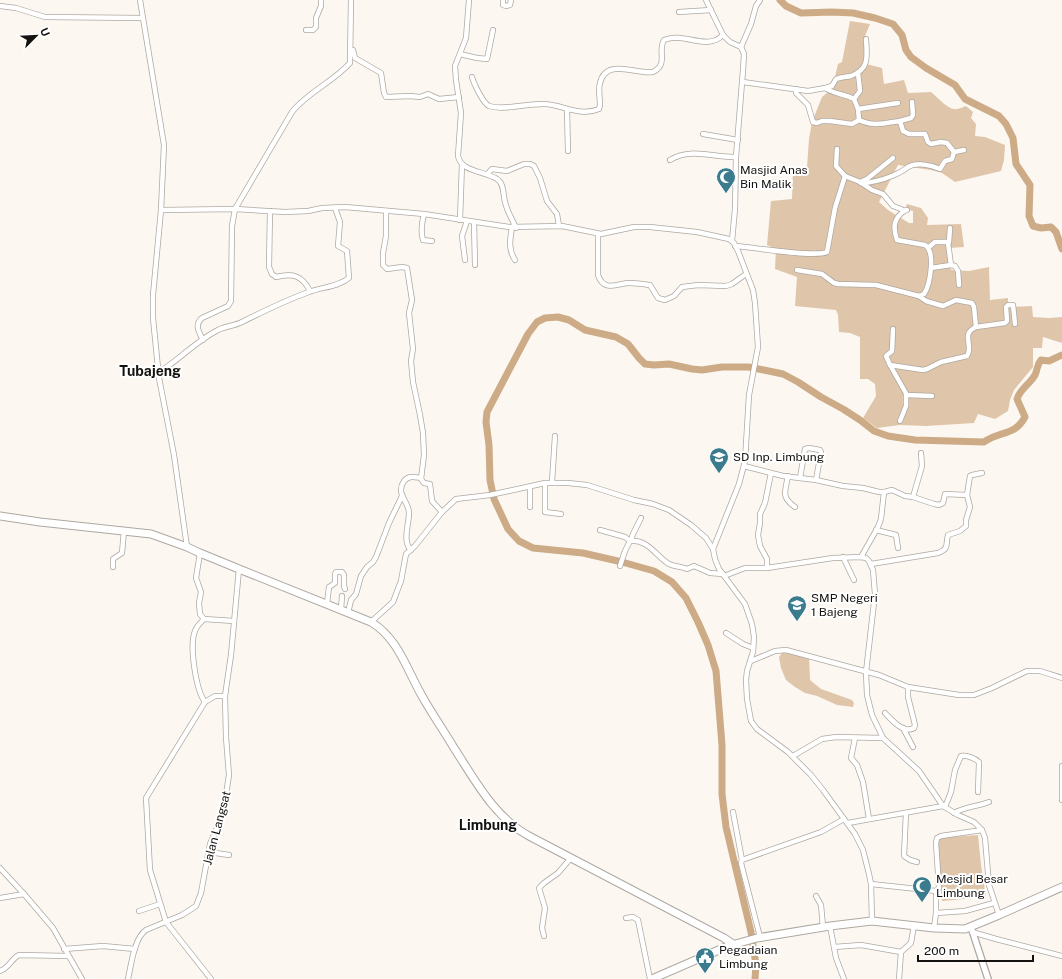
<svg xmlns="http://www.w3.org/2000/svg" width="1062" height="979" viewBox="0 0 1062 979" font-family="'Public Sans',sans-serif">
<rect width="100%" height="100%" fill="#fdf7f1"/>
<!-- green -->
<g fill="#dfc5aa">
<path d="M850 21 870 24 865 36 867 44 866 64 882 68 884 84 904 80 908 93 931 92C936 96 948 109 954 109 957 110 963 107 966 106L973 112 971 118 976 124 975 136 985 137 1005 145 1004 160 1001 171 955 182 942 173 931 170 898 165 879 202 888 210 909 223H913V211L905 209 907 204 921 208 928 218 927 225 961 224 964 247 949 248 951 270 969 271 989 267 990 300 1008 298V307L1032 306 1033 317 1049 318 1062 317V343L1043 337 1042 348H1033V367L1014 390 1010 400 1008 411 995 419 978 414 974 423 926 426 900 425 877 428 863 418 876 396 875 384 868 379H860V337L850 333 839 332 838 315 836 310 795 306 797 277 775 269 776 249 767 245 771 201 792 199 793 168 807 167 809 139 812 122 822 97 832 89 838 64 842 62Z"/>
<path d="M782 653 799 654 809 657 810 680 821 689 852 700 854 703 853 707 837 705 817 696 805 693 795 687 786 680 781 668 779 657Z"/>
<path d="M978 835 981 865 986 897 942 901 936 838Z"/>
</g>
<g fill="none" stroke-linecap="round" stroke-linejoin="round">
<!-- river -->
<g stroke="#ccab86" stroke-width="7">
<path d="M780 0 786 6 801 13 832 12 853 13 875 18 893 24 902 35 906 50 911 57 926 68 955 85 965 99 999 116 1006 124 1013 138 1016 164 1030 185 1029 216 1033 226 1041 228 1051 227 1056 232 1062 249"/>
<path d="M755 979 756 965 751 932 726 827 722 794V745L716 671 708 645 698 622 686 598 672 582 654 571 622 562 583 553 533 548 519 541 508 529 494 499 490 480 489 445 486 422 487 412 528 334 537 322 545 318 558 317 569 320 585 330 616 337 628 344 639 358 645 364 654 365 669 364 692 369 702 370 722 367H749L783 374 798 382 821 397 843 409 860 420 874 431 888 436 915 440 984 442C1000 430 1014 437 1025 417L1017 399C1020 389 1030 384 1035 375 1038 369 1036 366 1041 360L1049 361 1062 355"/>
</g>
<!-- minor casing -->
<g stroke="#aea8a2" stroke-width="6">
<g id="minor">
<path d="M140 0 164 145 161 210 153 295V318L159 378 174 455 187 547"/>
<path d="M469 0 466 38 455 66 456 80 461 113 458 156C461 172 485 171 497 179 504 183 503 194 505 202 507 211 512 219 516 228"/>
<path d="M503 0V5L506 6 510 5 511 0"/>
<path d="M706 0 723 35 730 42 741 47 744 54 743 70 736 157 735 209 732 241"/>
<path d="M0 6 16 8 45 17 143 18"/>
<path d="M679 12 711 10"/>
<path d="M306 30H313L316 27V18L321 6V0"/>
<path d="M741 47 751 24 756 6 760 0"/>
<path d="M353 50 355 58 381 73 384 93 386 97 410 96 420 97 428 94 439 99 459 97"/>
<path d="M460 54 477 58 487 59 493 30"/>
<path d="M472 77C474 84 483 103 489 106 504 111 528 103 545 104 563 105 580 117 599 109L600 105C600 98 598 89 600 83 606 57 636 75 653 72 669 64 657 51 664 40 684 31 706 52 723 35"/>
<path d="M743 82 808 91 825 88C834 94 845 94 854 99L858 109 859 120C873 127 886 123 900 121L903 131 909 134H925L928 142 931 144 941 142 947 143 954 152 964 150"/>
<path d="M825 88 832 86 836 79C841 77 846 77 851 76 870 69 867 56 866 39"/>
<path d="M796 89V93L808 105 813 122 817 123 822 121H830L852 124 859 120"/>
<path d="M854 99 860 91 858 73"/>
<path d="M858 109 898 103"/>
<path d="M567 110 568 151"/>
<path d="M900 121 911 118 913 115 912 102"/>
<path d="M703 134 738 140"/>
<path d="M670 160C690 147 714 158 736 157"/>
<path d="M487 174 492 169 507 171 524 164H530L534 166 540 178 547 201 557 214 559 226"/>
<path d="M845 176 860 182 872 190 883 194 893 206 901 209 904 211 907 210"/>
<path d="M860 182 867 179 893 158"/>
<path d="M861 183C872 183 882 180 892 176 897 174 903 171 908 167 917 162 931 165 940 169L945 161 952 159 954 152"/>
<path d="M161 210 235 209 285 212 308 211 322 208 345 207 424 214 509 227 562 226 601 234 634 227H650L697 232 729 239 734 243 738 251 753 290 755 303 758 347 749 395 745 461 739 484 713 549"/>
<path d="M270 211 269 267 272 274 276 277C292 273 302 275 310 291"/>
<path d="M386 211V236L383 253V265L387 269 402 267 407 268 412 300 409 313 413 349 411 361 413 382 420 415 423 433 424 455 421 479 424 483 430 484 432 501 442 512"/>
<path d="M424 214C422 222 420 231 423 240L432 241"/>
<path d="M460 220 462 164"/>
<path d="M474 223 475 265"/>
<path d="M512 227C510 240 508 249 515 260"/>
<path d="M598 234V275C604 293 618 283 630 283 637 283 643 284 650 285L658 298 665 300 674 296 682 287 698 285 726 286 732 284 746 274"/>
<path d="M948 243 951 265 955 266 958 271 959 285"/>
<path d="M735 246C752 247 815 258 827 252L835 208 845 176 836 166 837 149"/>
<path d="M929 247 935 242H949L950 228"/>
<path d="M465 260 462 236 467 221"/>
<path d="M931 268 951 265"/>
<path d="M797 270 822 274 834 283 838 284 876 285 919 296 924 294C930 285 936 252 925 245L897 240C893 228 893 219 904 211"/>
<path d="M919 296 926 301 943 306 956 300 972 303 974 307 976 327 1005 323 1007 321 1006 307 1008 305H1013L1015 324"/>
<path d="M893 329 892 351 886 356 890 365 923 370 927 369 941 362 967 356C974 345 960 334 976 327"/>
<path d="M203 340C199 332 194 325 202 318L228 306 231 301 232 226 235 209 292 112C308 92 333 82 350 63L351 0"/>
<path d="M890 365 907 395 932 396"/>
<path d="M158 373C179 360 196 341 218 330 226 326 234 326 242 322 264 311 286 300 309 292 322 287 338 287 349 278L347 251 338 246 340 222 335 208"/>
<path d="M900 421 906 406V394"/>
<path d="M744 466 783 476 816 480 843 486 863 488 879 492H884L892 490 905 496 913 497 934 504 939 505 943 503 945 494 967 495 970 476 972 475 982 473"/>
<path d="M788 476C785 492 781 497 795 507"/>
<path d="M800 478 805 449 809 448 820 450 821 452 816 480"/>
<path d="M552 482 555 436"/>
<path d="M545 483V512L561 514"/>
<path d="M530 487V507"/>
<path d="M913 497 922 466 921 453"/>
<path d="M600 530 625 537 630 541"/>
<path d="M876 530 896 535 898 548"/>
<path d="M631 540 633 534 641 518"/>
<path d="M411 550C402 542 409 524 409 513 409 501 395 494 404 481 409 475 415 477 421 478"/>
<path d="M200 553 196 578 201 592 199 603 200 614 204 619 234 621"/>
<path d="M843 557 854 580"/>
<path d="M861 557 878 527 881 519 884 492"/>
<path d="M871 564 938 553C950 548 945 546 948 535L960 531 966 526V520L970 507 967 495"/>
<path d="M620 566 625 551 630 541C648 539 656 556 669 564 675 567 680 566 687 569L694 566 710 573 723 574"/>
<path d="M113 567V559L122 553 124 531"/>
<path d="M767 568V559L760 546 758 535 760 523V514L765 503 771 473"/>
<path d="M724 576 745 568H767L833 558 861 557 866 558 869 561 873 570 875 594 866 672 867 695 872 715 883 738 919 771 943 806 958 815 974 822 982 830 985 838 989 885 999 915"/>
<path d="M327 604 329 587 335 583V574L336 572H342L344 575V586L345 589"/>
<path d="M341 609 342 596"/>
<path d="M348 613 351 600 356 594 361 576 367 567 373 562 376 557 389 523 402 496"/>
<path d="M204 619C201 622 196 627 195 631 189 646 196 690 205 702L215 696H225"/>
<path d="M371 622 393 602 401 581 406 554 415 546 442 512 456 499 490 495 545 483H568L587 485 634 500 653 504 669 510 691 525 706 538 713 549 715 559 719 569 745 604 752 624 754 637 753 652 747 671 746 680 747 699 751 721 757 729 788 752 811 775 823 790 855 834 863 850 869 874 871 884 872 921"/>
<path d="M726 633 743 644 753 648"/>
<path d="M751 661 775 651 786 650 879 675 908 687 959 695H974L992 688 1027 671H1040L1062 678"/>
<path d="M205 702 146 798 150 870 166 922 211 979"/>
<path d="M885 713C892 720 903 734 914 728L915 725 908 697V687"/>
<path d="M903 728 913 747"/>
<path d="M855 738 851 758 857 765 863 782 869 819"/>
<path d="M793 756 822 739 836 737 883 738"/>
<path d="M1062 766V800"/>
<path d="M945 807 951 792 955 770 961 756C966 755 975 758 979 762L978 792"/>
<path d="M733 812 742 860"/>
<path d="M906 813 904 856 910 860 917 862"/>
<path d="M954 813C967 806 976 807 989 802"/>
<path d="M848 823 943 806"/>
<path d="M209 852 229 855"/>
<path d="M0 868 24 894 53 928 82 979"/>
<path d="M871 884 936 891 939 888 936 843 937 838 941 836 982 830"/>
<path d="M816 896 821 905 823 927"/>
<path d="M0 898 24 894"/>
<path d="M139 911 160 904"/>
<path d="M936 913 965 911 994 903"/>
<path d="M626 918 633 917 638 920 650 979"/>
<path d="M830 926 836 958 844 979"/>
<path d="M934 928 936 913V891"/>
<path d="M972 932 996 939 1062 956"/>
<path d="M544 936 542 928 545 908 539 888 544 883 558 873 571 858"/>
<path d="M760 937 741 863 742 860 821 832 844 819"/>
<path d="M834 947 861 945 901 952"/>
<path d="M64 949 103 946 135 949"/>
<path d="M0 971C9 968 11 959 19 955L68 956"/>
<path d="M128 979C131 966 134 938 146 930L182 915 196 906 201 893 210 844 223 814 229 775 226 737 225 696 231 655 239 569"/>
<path d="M899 979 901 952 911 943 914 925"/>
</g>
</g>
<!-- tertiary casing -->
<g stroke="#aea8a2" stroke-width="8">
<path id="tertiary" d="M971 927 988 979"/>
</g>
<!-- primary casing -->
<g stroke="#aea8a2" stroke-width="9">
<path id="primary" d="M0 516 40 522 151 534 187 547 200 553 239 569 371 622C398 638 407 670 422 696 432 714 444 731 454 748 475 780 494 817 529 836L724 938 733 944"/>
</g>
<!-- trunk casing -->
<g stroke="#aea8a2" stroke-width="9">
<path id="trunk" d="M652 979 728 946 757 938 830 926 872 921 934 928 965 929 999 915 1062 887"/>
</g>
<!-- minor -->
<use href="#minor" stroke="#fff" stroke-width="4.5"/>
<!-- tertiary -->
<use href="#tertiary" stroke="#fff" stroke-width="5.5"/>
<!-- primary -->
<use href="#primary" stroke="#fff" stroke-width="7"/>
<!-- trunk -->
<use href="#trunk" stroke="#fff" stroke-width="7"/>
</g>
<!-- icons -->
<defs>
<g id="mosque-pin" transform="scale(1)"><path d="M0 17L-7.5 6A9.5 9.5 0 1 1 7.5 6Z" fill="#3a7b8e" stroke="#fff"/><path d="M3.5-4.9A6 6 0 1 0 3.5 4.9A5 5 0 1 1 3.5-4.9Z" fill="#fff"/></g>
<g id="school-pin" transform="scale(1)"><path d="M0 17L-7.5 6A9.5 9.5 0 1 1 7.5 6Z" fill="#3a7b8e" stroke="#fff"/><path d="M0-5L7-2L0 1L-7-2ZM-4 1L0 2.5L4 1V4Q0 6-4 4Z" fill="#fff"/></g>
<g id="civic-pin" transform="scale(1)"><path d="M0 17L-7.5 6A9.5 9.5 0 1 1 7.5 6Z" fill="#3a7b8e" stroke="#fff"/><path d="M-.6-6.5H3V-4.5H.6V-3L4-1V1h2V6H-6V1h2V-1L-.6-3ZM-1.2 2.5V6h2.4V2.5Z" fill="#fff"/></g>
</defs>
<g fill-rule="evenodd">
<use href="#mosque-pin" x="726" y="177"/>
<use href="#school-pin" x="719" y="457"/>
<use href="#school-pin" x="797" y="605"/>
<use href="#mosque-pin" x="922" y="886"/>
<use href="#civic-pin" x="705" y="957"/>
</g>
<g text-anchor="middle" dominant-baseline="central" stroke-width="4" stroke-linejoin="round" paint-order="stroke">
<!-- poi labels -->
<g font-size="12" fill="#141210" stroke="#fff" text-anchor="start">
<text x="740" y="170">Masjid Anas<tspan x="740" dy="14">Bin Malik</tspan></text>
<text x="733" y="457">SD Inp. Limbung</text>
<text x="811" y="598">SMP Negeri<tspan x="811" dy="14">1 Bajeng</tspan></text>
<text x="936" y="879">Mesjid Besar<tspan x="936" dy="14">Limbung</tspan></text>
<text x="719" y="950">Pegadaian<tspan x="719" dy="14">Limbung</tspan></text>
</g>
<!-- street labels -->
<g font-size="12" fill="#141210" stroke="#fff">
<text transform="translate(217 828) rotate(-75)">Jalan Langsat</text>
</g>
<!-- quarter labels -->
<g font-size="14" font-weight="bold" fill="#141210" stroke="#fff">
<text x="150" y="371">Tubajeng</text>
<text x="488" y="825">Limbung</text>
</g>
</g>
<!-- north arrow -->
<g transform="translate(36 36) rotate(66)" stroke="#ffffff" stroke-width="3" paint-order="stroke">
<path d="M0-3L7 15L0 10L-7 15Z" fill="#141210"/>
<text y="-6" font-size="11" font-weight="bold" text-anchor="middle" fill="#141210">U</text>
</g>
<!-- scale -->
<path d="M918 955v6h115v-6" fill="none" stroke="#141210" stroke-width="2"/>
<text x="924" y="955" font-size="12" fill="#141210" stroke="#ffffff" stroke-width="3" paint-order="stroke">200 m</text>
</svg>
